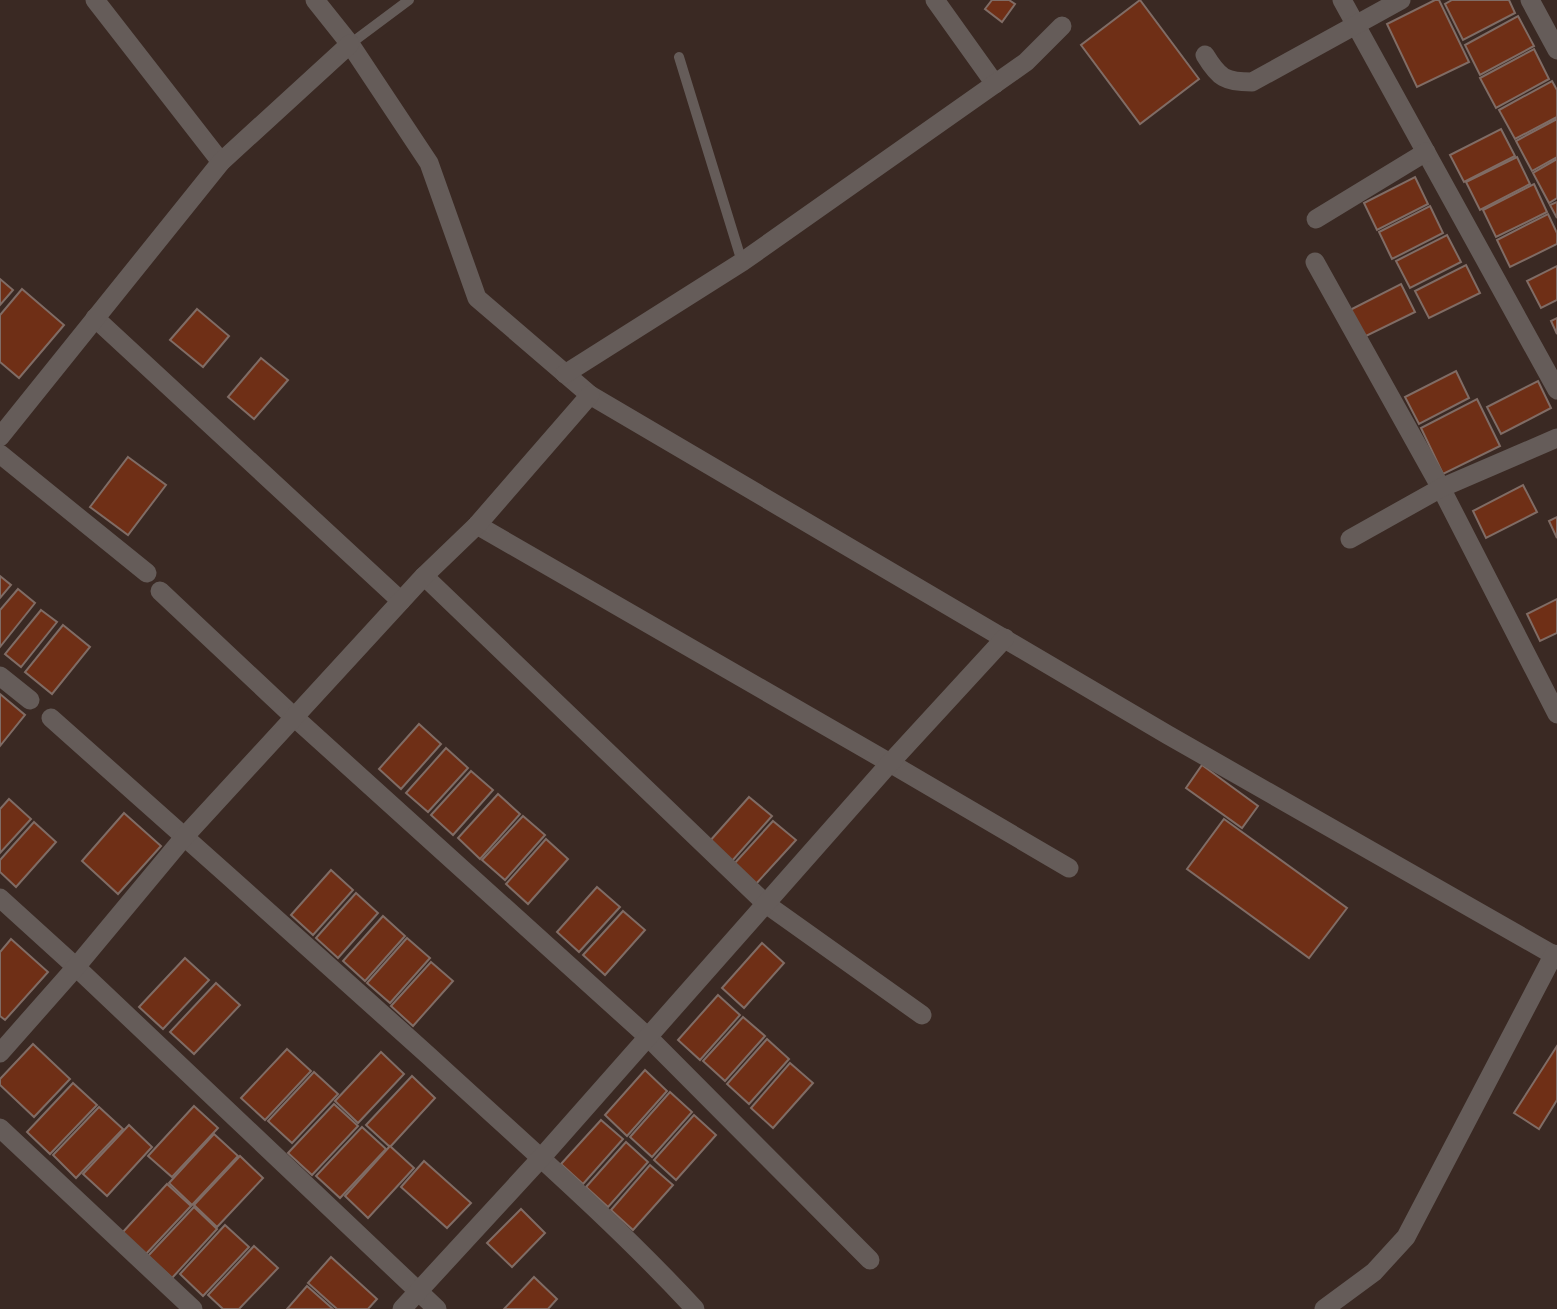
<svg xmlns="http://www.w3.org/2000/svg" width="1557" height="1309" viewBox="0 0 1557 1309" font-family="Rubik,sans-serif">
<rect width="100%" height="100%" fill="#3a2923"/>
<!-- building -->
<g fill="#6f2f16" stroke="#806c65" stroke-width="2">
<path d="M992 0H1009L1015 4 1002 22 985 9Z"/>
<path d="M1140 0 1199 79 1140 124 1081 45Z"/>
<path d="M1435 0H1439L1469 62 1417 87 1387 24Z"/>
<path d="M1452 0H1509L1515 13 1463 40 1445 4Z"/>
<path d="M1518 16 1534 46 1480 75 1465 45Z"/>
<path d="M1534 49 1549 79 1496 108 1480 78Z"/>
<path d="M1552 81 1557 90V117L1515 139 1499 110Z"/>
<path d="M1557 119V157L1532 171 1516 141Z"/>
<path d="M1501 129 1515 156 1464 182 1450 155Z"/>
<path d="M1517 157 1530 184 1480 210 1466 182Z"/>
<path d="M1557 159V198L1549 203 1533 173Z"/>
<path d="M1415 177 1428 204 1377 230 1364 203Z"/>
<path d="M1534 184 1547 212 1496 237 1483 210Z"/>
<path d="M1557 202V218L1550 205Z"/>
<path d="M1430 206 1443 233 1392 259 1379 232Z"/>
<path d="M1548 214 1557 233V244L1510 267 1497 240Z"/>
<path d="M1447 235 1461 262 1410 288 1396 261Z"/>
<path d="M1466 265 1480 293 1429 318 1415 291Z"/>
<path d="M1557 266V300L1541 308 1527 281Z"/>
<path d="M0 279 13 290 0 305Z"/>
<path d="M1401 284 1415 312 1364 337 1350 310Z"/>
<path d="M22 289 64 325 19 378 0 362V315Z"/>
<path d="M197 309 229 336 203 367 170 340Z"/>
<path d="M1557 318V334L1551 321Z"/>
<path d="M261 358 288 380 254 419 228 397Z"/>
<path d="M1456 371 1469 398 1419 424 1405 397Z"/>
<path d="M1538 381 1551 408 1501 434 1487 407Z"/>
<path d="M1477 399 1500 446 1443 474 1421 428Z"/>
<path d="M128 457 166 485 128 535 90 507Z"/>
<path d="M1523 485 1537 512 1486 538 1473 511Z"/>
<path d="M1557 517V538L1549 521Z"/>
<path d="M0 576 11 585 0 598Z"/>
<path d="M18 589 35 603 0 647V610Z"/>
<path d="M1557 599V633L1540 641 1527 614Z"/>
<path d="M41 610 57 622 21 667 5 654Z"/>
<path d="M63 625 90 647 52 694 25 672Z"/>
<path d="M0 694 25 715 0 746Z"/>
<path d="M419 724 441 744 401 789 379 769Z"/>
<path d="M446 748 468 768 428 812 406 793Z"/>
<path d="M1202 765 1258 806 1242 828 1186 788Z"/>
<path d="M471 771 493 790 453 835 431 815Z"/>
<path d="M498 794 520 814 480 859 458 838Z"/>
<path d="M749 797 772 816 732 861 709 842Z"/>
<path d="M9 799 31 819 0 853V809Z"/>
<path d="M124 813 161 846 118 894 82 861Z"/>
<path d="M523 816 545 835 505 880 482 860Z"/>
<path d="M1224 819 1347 908 1309 958 1187 869Z"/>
<path d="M773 821 796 840 755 885 733 865Z"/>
<path d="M34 822 56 842 16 887 0 872V860Z"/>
<path d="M546 839 568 859 528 904 506 884Z"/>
<path d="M331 870 353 890 313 935 291 915Z"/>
<path d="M597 887 620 907 579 952 557 932Z"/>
<path d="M356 893 378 913 338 958 316 938Z"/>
<path d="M623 911 645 930 605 975 583 955Z"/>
<path d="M383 916 405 936 365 981 343 961Z"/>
<path d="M407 938 430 958 390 1003 367 983Z"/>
<path d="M11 939 48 972 5 1020 0 1016V952Z"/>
<path d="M762 943 784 963 744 1008 722 988Z"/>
<path d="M185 958 209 980 163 1029 139 1007Z"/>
<path d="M431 962 453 981 413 1026 391 1006Z"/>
<path d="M216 983 240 1005 194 1054 170 1032Z"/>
<path d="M718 995 740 1015 700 1060 678 1040Z"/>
<path d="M743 1017 765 1036 725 1081 703 1061Z"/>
<path d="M767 1039 789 1059 749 1104 727 1084Z"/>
<path d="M33 1044 70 1079 34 1117 0 1085V1079Z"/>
<path d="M1557 1046V1100L1539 1129 1514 1113Z"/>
<path d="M287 1049 311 1071 265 1120 241 1098Z"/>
<path d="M381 1052 404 1074 358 1123 335 1101Z"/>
<path d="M790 1063 813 1083 773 1128 751 1108Z"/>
<path d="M645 1070 667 1091 627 1136 605 1115Z"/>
<path d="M314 1072 338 1094 292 1143 268 1121Z"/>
<path d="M412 1076 435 1098 390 1147 366 1125Z"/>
<path d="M73 1083 97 1105 50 1154 27 1132Z"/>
<path d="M670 1092 692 1112 652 1157 630 1137Z"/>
<path d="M334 1104 358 1126 312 1175 288 1153Z"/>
<path d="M194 1106 218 1128 172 1177 148 1156Z"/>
<path d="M99 1107 123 1129 76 1178 53 1155Z"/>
<path d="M694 1115 716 1135 676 1180 654 1160Z"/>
<path d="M601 1120 623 1139 583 1184 561 1164Z"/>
<path d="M129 1125 152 1147 107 1196 83 1174Z"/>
<path d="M362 1127 386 1149 340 1198 316 1176Z"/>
<path d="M214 1134 238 1156 192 1205 169 1183Z"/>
<path d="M626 1142 648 1162 608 1207 586 1187Z"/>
<path d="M390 1146 414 1168 368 1218 345 1196Z"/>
<path d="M240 1156 263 1178 217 1227 194 1205Z"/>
<path d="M424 1161 471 1203 447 1228 401 1187Z"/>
<path d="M650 1165 673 1185 633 1230 611 1210Z"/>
<path d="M167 1184 191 1206 145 1255 122 1233Z"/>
<path d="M194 1207 217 1229 172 1278 148 1256Z"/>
<path d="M521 1209 545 1233 512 1267 487 1243Z"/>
<path d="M225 1225 249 1247 203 1296 180 1274Z"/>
<path d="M254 1246 278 1268 239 1309H223L208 1295Z"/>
<path d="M331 1257 377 1299 368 1309H337L308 1283Z"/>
<path d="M534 1277 557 1299 548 1309H504Z"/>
<path d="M307 1286 333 1309H287Z"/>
</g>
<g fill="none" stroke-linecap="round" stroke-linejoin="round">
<!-- service -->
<g stroke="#655c59" stroke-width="10">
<path d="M350 44 409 0"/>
<path d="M679 57 742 262"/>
</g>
<!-- minor -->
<g stroke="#655c59" stroke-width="19">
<path d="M95 0 221 162"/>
<path d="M315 0 350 44 429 163 477 298 590 395 1168 735 1557 957"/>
<path d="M935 0 995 84"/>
<path d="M1342 0 1557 390"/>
<path d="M1530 0 1557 50"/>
<path d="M1205 55C1219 78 1225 82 1252 82L1401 0"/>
<path d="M1316 219 1426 152"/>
<path d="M1315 262 1441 488 1557 714"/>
<path d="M95 318 401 601"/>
<path d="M565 374 742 262 1026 62 1062 26"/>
<path d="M0 437 221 162 350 44"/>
<path d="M0 454 147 573"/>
<path d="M477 525 890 763 1069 868"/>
<path d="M1350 539 1441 488 1557 438"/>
<path d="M424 576 766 904 922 1015"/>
<path d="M160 591 293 716 648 1037 870 1260"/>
<path d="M0 676 30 700"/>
<path d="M51 718C178 830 304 944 430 1057 519 1139 613 1220 695 1309"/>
<path d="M0 898 76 967 437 1309"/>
<path d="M0 1053 76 967 185 836 424 576 477 525 590 395"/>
<path d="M0 1128 193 1309"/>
<path d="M402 1309 541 1158 890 763 1005 638"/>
<path d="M1324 1309 1374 1272 1406 1237 1554 954"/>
</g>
</g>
</svg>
